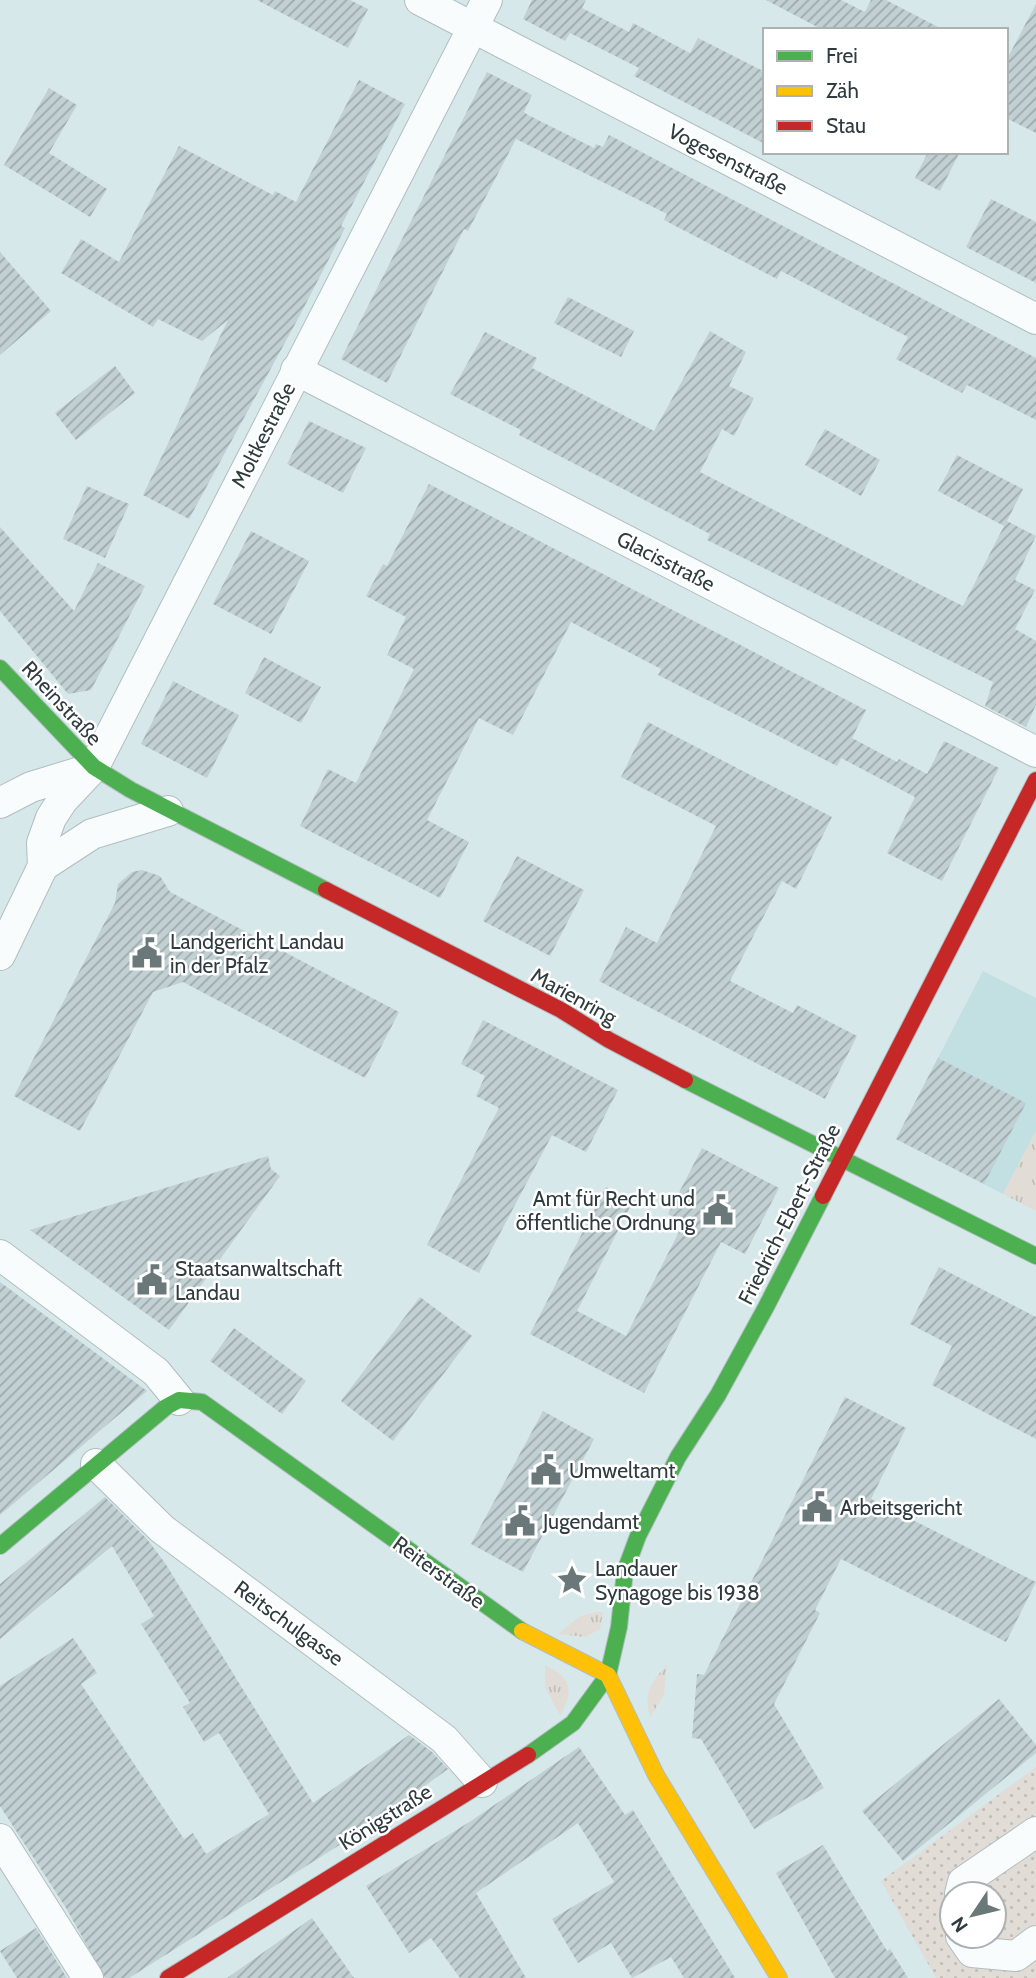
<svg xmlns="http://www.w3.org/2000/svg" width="1036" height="1978" viewBox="0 0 1036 1978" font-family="Cabin,sans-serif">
<defs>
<pattern id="grass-tufts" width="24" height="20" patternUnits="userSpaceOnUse" patternTransform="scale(1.75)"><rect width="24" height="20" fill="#e1dcd6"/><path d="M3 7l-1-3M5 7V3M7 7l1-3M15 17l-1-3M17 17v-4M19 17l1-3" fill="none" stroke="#c1beb9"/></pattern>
<pattern id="park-dots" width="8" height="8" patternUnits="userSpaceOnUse" patternTransform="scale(1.75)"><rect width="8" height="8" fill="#e1dcd6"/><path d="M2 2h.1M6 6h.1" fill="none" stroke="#c1beb9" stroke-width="1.8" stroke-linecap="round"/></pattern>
<pattern id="building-hatch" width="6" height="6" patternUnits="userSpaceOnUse" patternTransform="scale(1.75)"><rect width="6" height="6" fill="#c1d0d3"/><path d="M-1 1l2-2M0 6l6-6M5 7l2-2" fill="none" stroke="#9daaac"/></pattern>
</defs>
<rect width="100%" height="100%" fill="#d7e8eb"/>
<!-- built -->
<path fill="#c2dfe2" d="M983 971 1036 998V1131L1003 1194 896 1139Z"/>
<!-- grass -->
<g fill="url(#grass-tufts)">
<path d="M1036 1131V1211L1003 1194Z"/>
<path d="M595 1612H603L600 1629 585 1637 558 1634 579 1617Z"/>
<path d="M545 1665C572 1678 574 1690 560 1716L545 1687Z"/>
<path d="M667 1665 664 1695 650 1717C643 1693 651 1682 667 1665Z"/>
</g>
<!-- park -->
<path fill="url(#park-dots)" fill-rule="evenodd" d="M1036 1767V1978H936L881 1881ZM952 1894H994V1936H952Z"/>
<!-- building -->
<g fill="url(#building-hatch)">
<path d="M257 0H350L368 9 348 48Z"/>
<path d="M532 0H586L582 8 629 32 633 23 690 53 698 38 765 72V144L634 76 639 68 570 33 565 41 523 19Z"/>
<path d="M766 0H841L865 12 871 0H886L944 30H823Z"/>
<path d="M1036 4V133L1006 118V61Z"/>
<path d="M487 72 532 95 524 112 528 115 594 148 596 144 603 147 609 135 1036 358V420L967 385 962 393 896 359 908 337 781 271 777 279 664 220 667 214 516 139 468 231 464 229 387 383 341 359Z"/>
<path d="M359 80 405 104 341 226 345 228 300 315 189 519 143 495 228 320 202 341 158 319 153 327 61 273 81 239 119 262 179 146 273 195 275 191 296 202Z"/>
<path d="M49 88 77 105 49 153 107 189 90 217 4 165Z"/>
<path d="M928 152H960L940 191 915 178Z"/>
<path d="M991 199 1036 222V283L966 247Z"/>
<path d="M0 252 51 311 0 355Z"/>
<path d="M568 297 634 331 621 357 554 323Z"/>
<path d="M710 331 746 352 729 386 754 398 734 436 722 429 700 472 905 577 963 606 1004 526 938 491 957 455 1023 489 1007 521 1036 536 1015 580 1035 590 1015 629 1036 641V705L1026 727 985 706 993 682 707 540 710 534 519 435 521 430 450 394 485 332 537 358 532 368 654 431Z"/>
<path d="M115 366 135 393 76 440 55 413Z"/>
<path d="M309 421 366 448 343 493 287 464Z"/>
<path d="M825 429 880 460 861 496 805 465Z"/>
<path d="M429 484 866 710 852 738 897 762 899 759 927 774 944 741 999 768 942 881 887 853 915 797 841 758 837 766 658 675 661 669 571 622 513 735 479 718 427 820 469 842 440 898 300 826 328 769 356 783 414 669 387 655 406 617 366 596 383 564 387 566Z"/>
<path d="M87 486 129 504 105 558 63 539Z"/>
<path d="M0 527 74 611 98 563 145 586 91 690 68 694 0 611Z"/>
<path d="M251 531 309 561 271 634 213 604Z"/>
<path d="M264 657 321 687 301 723 245 693Z"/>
<path d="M173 681 239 715 207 778 141 744Z"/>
<path d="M648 722 832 817 796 889 782 881 730 981 793 1013 797 1005 857 1036 825 1099 599 981 626 927 657 943 716 826 621 777Z"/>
<path d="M517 856 584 890 550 956 483 921Z"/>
<path d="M142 870 160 876 170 892 399 1012 365 1078 183 982 153 992 80 1131 14 1096 115 903 118 884 132 872Z"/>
<path d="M483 1020 618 1090 586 1152 552 1135 479 1273 427 1245 499 1108 476 1096 485 1076 461 1064Z"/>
<path d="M938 1058 1026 1103 984 1184 896 1139Z"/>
<path d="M702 1148 779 1188 745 1254 721 1242 644 1393 530 1334 606 1187 633 1201 577 1311 626 1336 684 1222 668 1214Z"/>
<path d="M268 1156 271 1169 280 1176 169 1330 30 1230Z"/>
<path d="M939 1267 1036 1317V1439L932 1385 952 1346 910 1324Z"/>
<path d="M0 1282 147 1391 0 1515Z"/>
<path d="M420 1297 472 1336 393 1441 341 1401Z"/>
<path d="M234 1328 306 1381 282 1414 210 1361Z"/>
<path d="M845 1397 906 1428 871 1499 1036 1582 1006 1642 841 1559 815 1610 820 1613 774 1704 824 1788 754 1829 701 1739 692 1738 697 1674 704 1675Z"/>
<path d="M543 1411 594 1439 523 1572 471 1544Z"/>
<path d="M105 1497 147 1539 165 1563 313 1803 409 1735 432 1752 448 1769 368 1827 129 1978H105L66 1908 0 1806V1686L73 1638 97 1673 81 1684 184 1839 193 1833 206 1854 269 1814 219 1733 204 1742 183 1707 190 1703 141 1624 154 1616 112 1546 0 1639V1584Z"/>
<path d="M999 1699 1036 1745V1753L903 1861 862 1811Z"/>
<path d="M579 1747 625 1815 633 1810 735 1978H684L671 1957 632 1978 611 1943 578 1963 552 1919 614 1882 578 1823 476 1893 526 1978H460L431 1938 409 1953 366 1886 471 1821Z"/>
<path d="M823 1845 887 1951 890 1949 908 1978H835L776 1873Z"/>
<path d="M312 1918 354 1978H227Z"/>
<path d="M36 1928 67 1978H17L0 1951Z"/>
</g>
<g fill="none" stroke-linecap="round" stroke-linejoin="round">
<!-- street casing -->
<g stroke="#b0bec0" stroke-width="32">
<g id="street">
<path d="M420 0 1036 319"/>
<path d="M296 370 1036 752"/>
<path d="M0 803 31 787 90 769"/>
<path d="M43 866 92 834 168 811"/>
<path d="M0 955 43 866 42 843 51 818 62 801 94 767 487 0"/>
<path d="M0 1255 156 1372 179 1400"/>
<path d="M96 1464 162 1529 444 1739 482 1782"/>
<path d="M0 1839 88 1978"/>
<path d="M960 1894 963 1882 1036 1832"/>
<path d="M961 1936 972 1952 1016 1956 1036 1941"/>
</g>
</g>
<!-- fast casing -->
<g stroke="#b0bec0" stroke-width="18">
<g id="fast">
<path d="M0 668 94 767 131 790 326 890"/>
<path d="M685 1080 1036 1256"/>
<path d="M0 1546 166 1407 179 1400 202 1402 522 1631"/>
<path d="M528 1755 573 1723 608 1675 619 1627 625 1571 638 1536 678 1457 718 1395 766 1307 823 1196"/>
</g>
</g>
<!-- slow casing -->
<g stroke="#b0bec0" stroke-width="18">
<path id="slow" d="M522 1631 608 1675 656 1775 779 1978"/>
</g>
<!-- jam casing -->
<g stroke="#b0bec0" stroke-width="18">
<g id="jam">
<path d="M326 890 561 1010 609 1040 685 1080"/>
<path d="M823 1196 1036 780"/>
<path d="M168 1978 528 1755"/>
</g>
</g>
<!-- street -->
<use href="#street" stroke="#f9fcfc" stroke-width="30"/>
<!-- fast -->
<use href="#fast" stroke="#4caf50" stroke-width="16"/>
<!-- slow -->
<use href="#slow" stroke="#ffc107" stroke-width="16"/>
<!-- jam -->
<use href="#jam" stroke="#c62828" stroke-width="16"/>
</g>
<!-- icons -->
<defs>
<g id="civic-bare" transform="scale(2.415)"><path d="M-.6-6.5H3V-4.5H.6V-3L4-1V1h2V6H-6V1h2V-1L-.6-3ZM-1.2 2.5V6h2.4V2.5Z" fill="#6a787a" stroke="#fff" stroke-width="2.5" paint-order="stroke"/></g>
<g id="sight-bare" transform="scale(2.415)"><path d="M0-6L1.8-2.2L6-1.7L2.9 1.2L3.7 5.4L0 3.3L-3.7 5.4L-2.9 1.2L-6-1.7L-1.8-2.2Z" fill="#6a787a" stroke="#fff" stroke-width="2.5" paint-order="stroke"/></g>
</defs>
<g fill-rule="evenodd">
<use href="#civic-bare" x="147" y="953"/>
<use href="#civic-bare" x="718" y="1210"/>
<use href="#civic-bare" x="152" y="1280"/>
<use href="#civic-bare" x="546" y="1470"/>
<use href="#civic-bare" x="817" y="1507"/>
<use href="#civic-bare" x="520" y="1521"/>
<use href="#sight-bare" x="572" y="1580"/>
</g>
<g text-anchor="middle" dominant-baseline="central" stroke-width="5" stroke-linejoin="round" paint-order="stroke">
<!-- street labels -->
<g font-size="21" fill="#2f3b3d" stroke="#fff">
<text transform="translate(728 159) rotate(27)">Vogesenstraße</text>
<text transform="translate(263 435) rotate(-63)">Moltkestraße</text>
<text transform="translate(666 561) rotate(27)">Glacisstraße</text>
<text transform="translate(62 703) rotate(47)">Rheinstraße</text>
<text transform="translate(574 996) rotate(29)">Marienring</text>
<text transform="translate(789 1214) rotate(-63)">Friedrich-Ebert-Straße</text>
<text transform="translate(439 1572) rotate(36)">Reiterstraße</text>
<text transform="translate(289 1623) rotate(36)">Reitschulgasse</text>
<text transform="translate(385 1817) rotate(-32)">Königstraße</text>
</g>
<!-- poi labels -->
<g font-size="21" fill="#2f3b3d" stroke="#fff" text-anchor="start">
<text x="170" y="941">Landgericht Landau<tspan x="170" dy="24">in der Pfalz</tspan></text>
<text x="695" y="1198" text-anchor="end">Amt für Recht und<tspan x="695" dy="24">öffentliche Ordnung</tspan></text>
<text x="175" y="1268">Staatsanwaltschaft<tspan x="175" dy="24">Landau</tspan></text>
<text x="569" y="1470">Umweltamt</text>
<text x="840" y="1507">Arbeitsgericht</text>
<text x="543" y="1521">Jugendamt</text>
<text x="595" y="1568">Landauer<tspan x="595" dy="24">Synagoge bis 1938</tspan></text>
</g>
</g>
<!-- legend -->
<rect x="763" y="28" width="245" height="126" fill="#ffffff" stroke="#acb1b1" stroke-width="2"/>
<rect x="777" y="51" width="35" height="10" fill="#4caf50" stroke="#acb1b1" stroke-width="2"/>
<text x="826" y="63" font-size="21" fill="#2f3b3d">Frei</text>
<rect x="777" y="86" width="35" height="10" fill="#ffc107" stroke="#acb1b1" stroke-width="2"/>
<text x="826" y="98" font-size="21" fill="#2f3b3d">Zäh</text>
<rect x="777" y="121" width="35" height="10" fill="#c62828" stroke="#acb1b1" stroke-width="2"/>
<text x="826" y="133" font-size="21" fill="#2f3b3d">Stau</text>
<!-- north arrow -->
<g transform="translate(973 1915) rotate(235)"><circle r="33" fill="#ffffff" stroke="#acb1b1" stroke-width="2"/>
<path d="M0-5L12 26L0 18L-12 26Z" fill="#6a787a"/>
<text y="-10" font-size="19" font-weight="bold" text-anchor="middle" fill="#2f3b3d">N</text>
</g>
</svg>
